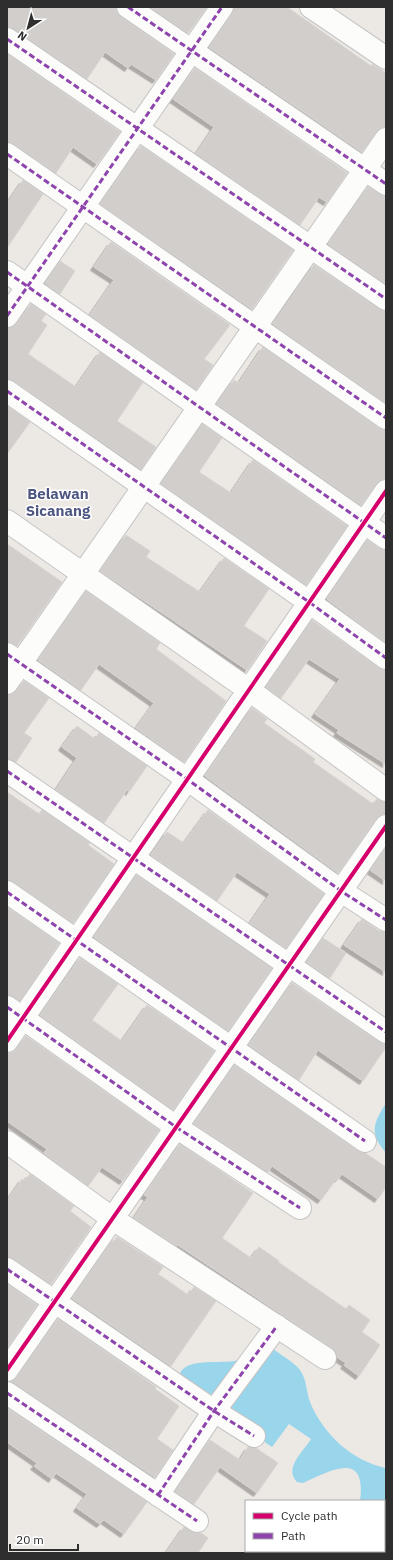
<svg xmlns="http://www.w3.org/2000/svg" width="393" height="1560" viewBox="0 0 393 1560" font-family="'IBM Plex Sans',sans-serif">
<defs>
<filter id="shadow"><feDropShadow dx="-3.5" dy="3.5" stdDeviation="0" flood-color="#0004"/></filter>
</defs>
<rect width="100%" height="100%" fill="#ece8e4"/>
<!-- water -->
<g fill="#99d6ec">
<path d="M386 1103V1153C369 1133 373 1124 386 1103Z"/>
<path d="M273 1349C281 1355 294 1362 300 1370 307 1380 306 1391 310 1402 323 1434 352 1461 386 1468V1548L384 1550V1501H360C367 1449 330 1471 303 1483L297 1482C283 1468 304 1451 311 1439L289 1424 272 1447 179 1382C176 1356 218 1364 234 1361 247 1358 260 1354 273 1349Z"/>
</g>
<!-- building -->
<g fill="#d1cecb" stroke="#d7d4d0" filter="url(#shadow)">
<path d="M7 7H116L117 13 121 17 174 54 156 80 131 64 128 68 105 52 87 79 14 29 7 27Z"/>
<path d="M150 7H207L188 33Z"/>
<path d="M234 7H287L371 66 372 64 386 73V127L380 128 376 132 362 152 209 47 232 14Z"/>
<path d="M7 54 120 132 97 164 73 147 56 173 14 144 7 142Z"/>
<path d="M195 68 347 173 327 202 319 197 300 225 196 154 214 127 173 99Z"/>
<path d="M141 146 293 250 252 309 100 204Z"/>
<path d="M23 180 43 194 7 248V204Z"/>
<path d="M368 187 379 194 386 196V284L328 244Z"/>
<path d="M111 242 230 325 204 359 213 365 196 390 90 315 114 280 94 267Z"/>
<path d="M60 261 75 271 60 294 45 283Z"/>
<path d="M314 265 379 309 386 311V403L273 324Z"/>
<path d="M31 304 46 314 41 321 47 325 28 354 76 387 100 352 143 382 117 421 156 447 141 469 14 381 7 379V328L17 323Z"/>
<path d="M263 347 379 428 386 430V479L380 480 376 484 361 505 217 404 234 380 239 383Z"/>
<path d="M7 406 30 422 7 454Z"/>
<path d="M202 424 222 438 199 472 231 493 253 460 347 526 306 585 161 484Z"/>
<path d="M126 535 150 551 146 557 200 592 224 558 269 589 245 624 244 626 267 641 247 670 100 571Z"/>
<path d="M367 540 379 548 386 550V643L327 599Z"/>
<path d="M7 544 62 582 17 646 7 642Z"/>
<path d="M86 591 160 643 156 649 226 701 184 762 136 728 154 703 99 664 81 690 38 660Z"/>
<path d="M312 620 379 668 386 670V764L337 733 339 730 315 714 340 679 309 659 281 698 266 687Z"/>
<path d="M24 681 49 698 24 733 32 738 16 762 7 759V695L17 690Z"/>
<path d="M252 708 267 719 264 723 315 759 313 762 373 804 377 799 386 802V814L380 815 376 819 338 873 205 776Z"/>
<path d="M77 726 95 739 99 733 147 766 129 792 127 790 104 823 56 790 77 758 62 747Z"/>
<path d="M7 792 39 814 42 810 90 843 88 845 114 864 73 923 14 882 7 880Z"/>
<path d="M208 810 324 894 286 948 250 923 270 894 237 872 217 901 151 855 167 832 184 843Z"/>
<path d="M386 848V881L370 870Z"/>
<path d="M136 875 272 968 228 1031 94 937Z"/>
<path d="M7 907 59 943 20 1001 7 995Z"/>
<path d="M362 919 379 931 386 932V972L344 945Z"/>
<path d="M323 938 346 953 330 978 306 962Z"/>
<path d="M80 958 118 984 92 1020 122 1041 147 1005 214 1051 173 1110 40 1015Z"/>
<path d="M292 983 379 1042 386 1044V1047L363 1081 318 1050 299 1080 249 1045Z"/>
<path d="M26 1036 159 1130 123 1181 102 1167 88 1186 44 1153 47 1149 7 1121V1053L13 1052 17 1048Z"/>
<path d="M234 1065 358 1151 365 1153 386 1167V1187L378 1199 342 1174 338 1179 337 1178 321 1200 272 1166 268 1172 194 1124Z"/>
<path d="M180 1144 253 1193 222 1238 251 1258 259 1247 279 1261 278 1262 346 1309 349 1305 370 1320 362 1332 380 1345 359 1376 344 1365 346 1363 337 1357 332 1348 178 1245 177 1246 134 1218 148 1197 144 1195Z"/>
<path d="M30 1174 74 1206 70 1211 91 1227 51 1284 14 1259 7 1257V1201L22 1179 25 1181Z"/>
<path d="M117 1237 163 1267 158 1274 188 1295 194 1287 216 1301 171 1366 72 1298 112 1241 113 1242Z"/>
<path d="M7 1284 37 1305 7 1348Z"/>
<path d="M58 1319 156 1387 155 1389 179 1406 157 1439 173 1450 155 1477 11 1382 17 1377Z"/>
<path d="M7 1408 147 1502 124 1534 104 1520 100 1524 77 1508 87 1494 56 1473 52 1479 34 1466 37 1463 7 1442Z"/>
<path d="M210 1440 240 1460 248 1447 256 1448 278 1463 257 1493 220 1467 194 1504 175 1491Z"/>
<path d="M184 1527 196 1533H201L208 1538 198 1553H166Z"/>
</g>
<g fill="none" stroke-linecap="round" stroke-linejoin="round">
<!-- minor casing -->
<g stroke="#c5c4c5" stroke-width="24">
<g id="minor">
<path d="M128 7 386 184"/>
<path d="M311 7 386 58"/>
<path d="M7 39 386 299"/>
<path d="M7 154 386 418"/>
<path d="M7 272 386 538"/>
<path d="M7 316 222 7"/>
<path d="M7 391 309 602 386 658"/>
<path d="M7 521 249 690 386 790"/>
<path d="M7 654 187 779 341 891 386 920"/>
<path d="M7 683 386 139"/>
<path d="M7 771 386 1032"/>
<path d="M7 892 365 1141"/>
<path d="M7 1007 176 1127 300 1208"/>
<path d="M7 1041 386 491"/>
<path d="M7 1142 113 1219 325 1358"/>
<path d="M7 1269 214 1411 254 1436"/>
<path d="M7 1370 386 826"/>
<path d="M7 1393 197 1521"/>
<path d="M158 1495 214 1411 277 1326"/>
</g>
</g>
<!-- minor -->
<use href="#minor" stroke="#fcfcfb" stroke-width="22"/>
<!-- quiet -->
<g stroke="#8e44ad" stroke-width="3" stroke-dasharray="6 3" stroke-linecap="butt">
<path d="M128 7 386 184"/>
<path d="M7 39 386 299"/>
<path d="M7 154 386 418"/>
<path d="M7 272 386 538"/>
<path d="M7 316 222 7"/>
<path d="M7 391 309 602 386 658"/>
<path d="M7 654 187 779 341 891 386 920"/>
<path d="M7 771 386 1032"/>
<path d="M7 892 365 1141"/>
<path d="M7 1007 176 1127 300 1208"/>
<path d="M7 1269 214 1411 254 1436"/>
<path d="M7 1393 197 1521"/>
<path d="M158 1495 214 1411 277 1326"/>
</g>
<!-- cycleway casing -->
<g stroke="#fff" stroke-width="6">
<g id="cycleway">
<path d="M7 1041 386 491"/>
<path d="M7 1370 386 826"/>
</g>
</g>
<!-- cycleway -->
<use href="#cycleway" stroke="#d6006c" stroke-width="4"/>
</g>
<g text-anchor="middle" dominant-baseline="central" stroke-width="3" stroke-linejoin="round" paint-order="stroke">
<!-- district labels -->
<g font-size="15" font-weight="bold" fill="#4d5680" stroke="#fff">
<text x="58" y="493">Belawan<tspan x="58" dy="17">Sicanang</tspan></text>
</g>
</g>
<!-- border -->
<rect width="393" height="1560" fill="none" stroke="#2e2e2e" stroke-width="16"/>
<!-- legend -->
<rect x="245" y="1500" width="140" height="52" fill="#ffffff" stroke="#ababab"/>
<rect x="253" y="1513" width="20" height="6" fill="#d6006c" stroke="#ababab"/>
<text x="281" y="1520" font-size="12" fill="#2e2e2e">Cycle path</text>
<rect x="253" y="1533" width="20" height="6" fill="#8e44ad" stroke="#ababab"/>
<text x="281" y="1540" font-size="12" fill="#2e2e2e">Path</text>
<!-- north arrow -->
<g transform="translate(28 28) rotate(216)" stroke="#ffffff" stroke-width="3" paint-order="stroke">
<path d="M0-3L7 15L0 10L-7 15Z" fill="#2e2e2e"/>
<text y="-6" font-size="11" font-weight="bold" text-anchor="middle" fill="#2e2e2e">N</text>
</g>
<!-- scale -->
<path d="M10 1544v6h68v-6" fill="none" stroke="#2e2e2e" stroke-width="2"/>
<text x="16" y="1544" font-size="12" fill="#2e2e2e" stroke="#ffffff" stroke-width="3" paint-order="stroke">20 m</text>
</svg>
